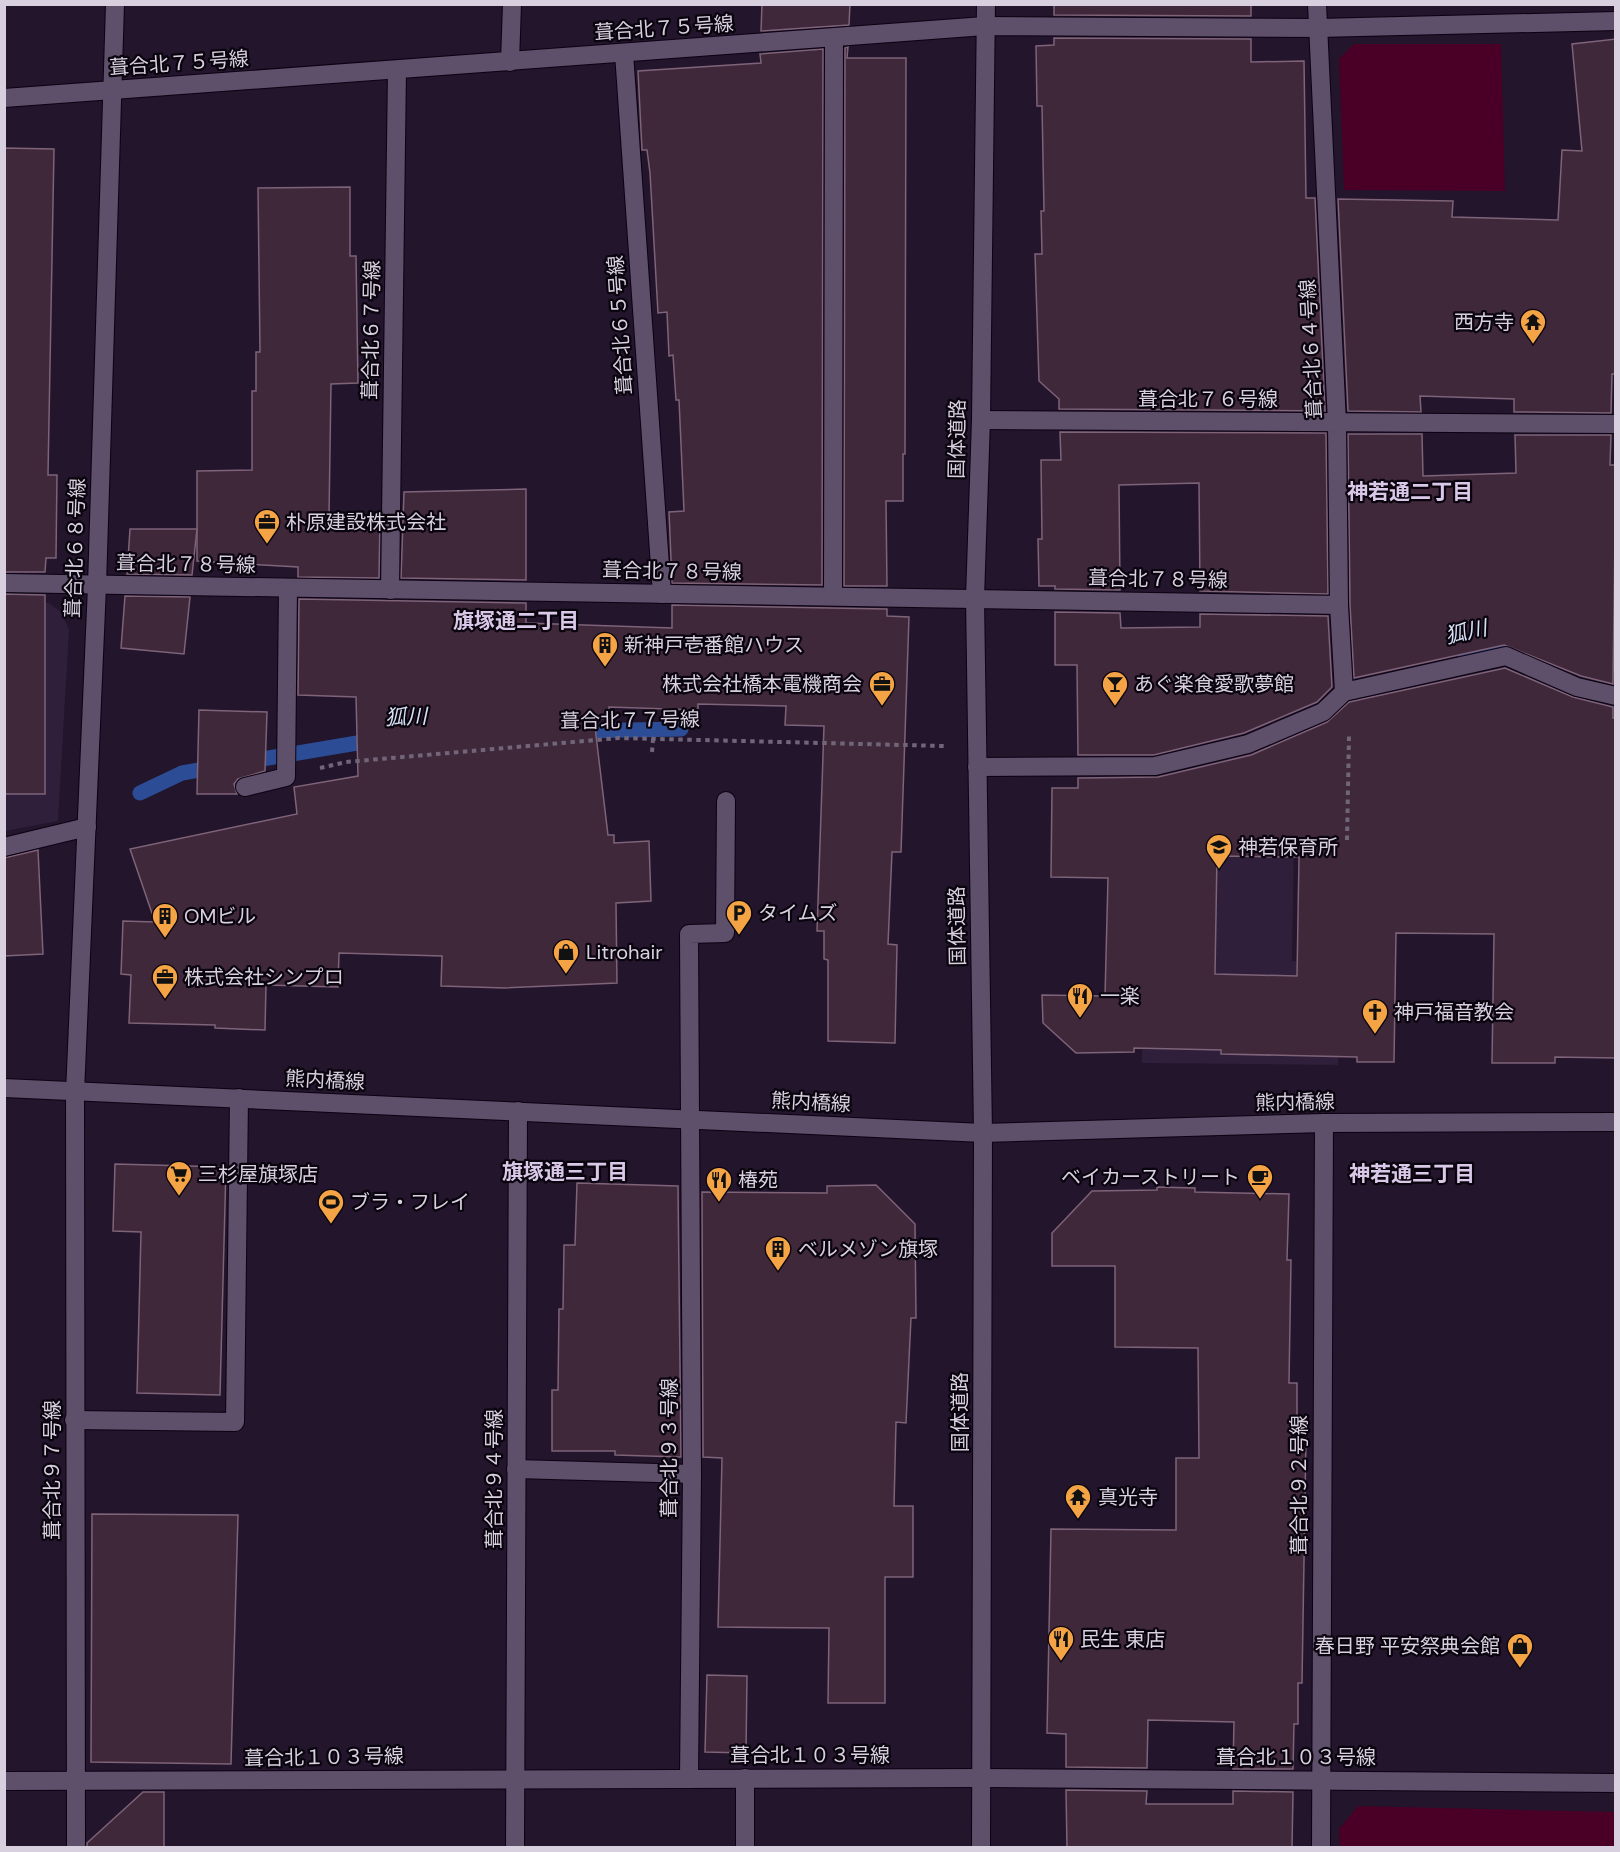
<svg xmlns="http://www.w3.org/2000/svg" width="1620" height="1852" viewBox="0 0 1620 1852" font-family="'DM Sans','Noto Sans JP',sans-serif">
<rect width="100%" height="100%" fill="#22152c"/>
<!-- built -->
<g fill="#2f1f3a">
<path d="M5 602 49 603 61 612 69 630 58 821 5 831Z"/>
<path d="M1296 735 1292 961 1340 962 1338 1065 1142 1063 1145 779 1198 770Z"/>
</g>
<!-- green -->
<g fill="#4a0026">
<path d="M1354 44H1501L1505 191 1344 190 1339 59Z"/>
<path d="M1358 1806 1615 1812V1847H1340L1339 1829Z"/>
</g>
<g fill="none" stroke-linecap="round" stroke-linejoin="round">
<!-- stream -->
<g stroke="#2c4d96" stroke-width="15">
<path d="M1465 653 1509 644 1523 650"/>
<path d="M576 731 681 729"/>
<path d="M245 762 375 740"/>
<path d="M140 793 182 773 216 767"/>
</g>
</g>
<!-- building -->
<g fill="#40283b" stroke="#7e6379" stroke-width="1.5" fill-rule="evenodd">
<path d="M762 4H850L849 25 761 31Z"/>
<path d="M1054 4H1251V16L1054 15Z"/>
<path d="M1054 38 1251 39V62L1304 61 1306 198H1315L1325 411 1059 409V399L1039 381 1035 254H1042L1041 211H1044L1042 106H1037L1036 46 1054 45Z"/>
<path d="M1616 39V374H1612L1611 413 1514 412V399L1420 396 1421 412 1348 411 1338 199 1453 201 1452 217 1558 220 1562 150 1582 151 1572 44Z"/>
<path d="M848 47 847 58H906L905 454H903V501H886L887 586H844L845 48Z"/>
<path d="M823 49 822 585 672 583 669 512 684 511 679 400H676L673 355 669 356 667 312 658 313 650 173 647 150H642L638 71 761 63 760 54Z"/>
<path d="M4 148 54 149 48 475H57L56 558H46L45 572H4Z"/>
<path d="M350 187V256H356L358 383 331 384 329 517 380 518 379 578 298 577V567L197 561V471L252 470V391H256V352H260L258 188Z"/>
<path d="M1060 432 1326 433 1328 594 1200 591 1199 483 1119 485 1120 590 1055 589V586H1039L1038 539H1042L1041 460H1061Z"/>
<path d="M1348 434H1422L1423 476 1516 473 1515 435H1611L1610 465H1616L1613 684 1581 676 1504 645 1354 678 1350 605Z"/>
<path d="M526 489V580L401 578 404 492Z"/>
<path d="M130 529H197L192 575 127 574Z"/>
<path d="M4 594 45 595V794H4Z"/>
<path d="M125 596 190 597 184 654 121 648Z"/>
<path d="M299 599 526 603V623L672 628V605L887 609V616L909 617 901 852H892L888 944 897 945 895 1043 828 1041V960L824 959V931H817L824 726 785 725 786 706 698 704V710L609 707 608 719H594L608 835H614V843L649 841 651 901 616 903 617 983 505 988 441 986 442 956 339 953 338 987 266 985 265 1030 215 1028V1025L129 1023 131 975 121 974 123 921 155 922 130 849 297 814 294 787 358 776 356 697 298 695Z"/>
<path d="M1055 612 1120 613 1121 628 1200 627V614L1328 616 1332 687 1317 702 1244 733 1154 755H1078L1077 665H1055Z"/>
<path d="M1505 668 1573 697 1613 707V718H1616V1058L1555 1057V1063H1492L1494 934 1396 933 1394 1062H1357V1057L1221 1054V1050L1134 1048V1052L1076 1053 1043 1023 1042 995 1105 996 1108 878 1051 877 1052 788H1078V778L1158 777 1251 755 1327 722 1349 702ZM1217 856 1299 857 1297 976 1215 974Z"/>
<path d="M199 710 267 712 265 771 238 779 234 784 237 794H197Z"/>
<path d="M38 850 43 954 4 956V858Z"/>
<path d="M115 1164 226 1167 220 1395 137 1393 141 1232 113 1231Z"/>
<path d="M577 1183 678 1186 681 1457 615 1455V1451H552V1390H558L559 1309H563L564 1245H575Z"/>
<path d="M876 1185 915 1224 916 1318H911L906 1423 896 1422 894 1506H913V1577H885V1703H828L829 1628 718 1627 722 1458 703 1457 702 1192 827 1193V1186Z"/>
<path d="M1157 1187 1195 1188V1192L1289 1194 1287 1260H1291L1289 1383H1297V1438H1306L1302 1683H1298V1724H1294L1293 1769H1233L1234 1722 1148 1720 1147 1768 1066 1767V1734L1047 1733 1051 1529 1176 1530V1458H1199L1198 1348 1115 1347V1266H1052V1233L1092 1191 1157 1190Z"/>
<path d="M92 1514 238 1515 231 1764 91 1762Z"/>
<path d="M707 1675 747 1676 746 1753 705 1752Z"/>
<path d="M1066 1790 1147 1791 1146 1804H1233V1791L1293 1792 1292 1848H1067Z"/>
<path d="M143 1792H164V1848H87V1843Z"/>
</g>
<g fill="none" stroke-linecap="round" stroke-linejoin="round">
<!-- minor casing -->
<g stroke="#0c0213" stroke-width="20">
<g id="minor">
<path d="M1317 4 1337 423 1339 605 1344 692"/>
<path d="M624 53 662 594"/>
<path d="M510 62 512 4"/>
<path d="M4 98 985 26 1318 28 1616 21"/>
<path d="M981 420 1616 424"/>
<path d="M4 583 1339 605"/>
<path d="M390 590 397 70"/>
<path d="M833 596 834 38"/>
<path d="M977 767 1155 766 1248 744 1323 712 1344 692 1506 656 1577 687 1616 696"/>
<path d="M245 787 286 777 288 588"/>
<path d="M4 847 87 827"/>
<path d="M4 1088 983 1133 1324 1123 1616 1122"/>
<path d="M74 1420 235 1422 239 1098"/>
<path d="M516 1469 692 1474"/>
<path d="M689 1778 692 1474 689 934 725 933 726 801"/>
<path d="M745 1778V1848"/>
<path d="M4 1781 982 1778 1616 1783"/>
<path d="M76 1848 75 1093 97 586 115 4"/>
<path d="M515 1848 518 1111"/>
<path d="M981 1848 983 1133 975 598 981 420 986 4"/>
<path d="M1321 1848 1324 1123"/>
</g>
</g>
<!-- path -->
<g stroke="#706579" stroke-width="4" stroke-dasharray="4.5 4.5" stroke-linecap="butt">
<path d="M652 752 653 739"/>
<path d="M320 768 346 762 619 738 944 746"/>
<path d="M1347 840 1349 736"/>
</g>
<!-- minor -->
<use href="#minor" stroke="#5e4f6a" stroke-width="18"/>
</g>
<!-- icons -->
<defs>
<g id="temple-pin" transform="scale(1.35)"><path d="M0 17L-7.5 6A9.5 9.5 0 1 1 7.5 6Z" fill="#f4a345" stroke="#09040d"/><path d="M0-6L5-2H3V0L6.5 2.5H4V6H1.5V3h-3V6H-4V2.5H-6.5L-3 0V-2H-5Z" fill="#111"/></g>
<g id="office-pin" transform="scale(1.35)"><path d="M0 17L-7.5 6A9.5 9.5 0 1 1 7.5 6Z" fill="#f4a345" stroke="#09040d"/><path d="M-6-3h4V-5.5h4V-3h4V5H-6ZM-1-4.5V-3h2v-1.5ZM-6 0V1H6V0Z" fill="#111"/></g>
<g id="building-pin" transform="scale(1.35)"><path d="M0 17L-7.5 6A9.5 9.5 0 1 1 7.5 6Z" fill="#f4a345" stroke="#09040d"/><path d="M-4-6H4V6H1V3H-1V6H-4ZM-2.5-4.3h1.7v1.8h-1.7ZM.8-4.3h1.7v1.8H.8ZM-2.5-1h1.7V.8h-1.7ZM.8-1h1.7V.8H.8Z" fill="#111"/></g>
<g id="bar-pin" transform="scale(1.35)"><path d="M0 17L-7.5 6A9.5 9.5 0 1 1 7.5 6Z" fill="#f4a345" stroke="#09040d"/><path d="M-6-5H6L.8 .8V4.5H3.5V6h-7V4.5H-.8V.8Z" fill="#111"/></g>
<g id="school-pin" transform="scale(1.35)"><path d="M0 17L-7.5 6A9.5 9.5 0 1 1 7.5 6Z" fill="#f4a345" stroke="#09040d"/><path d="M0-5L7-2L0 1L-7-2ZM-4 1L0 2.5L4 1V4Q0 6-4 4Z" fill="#111"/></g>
<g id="parking-pin" transform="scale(1.35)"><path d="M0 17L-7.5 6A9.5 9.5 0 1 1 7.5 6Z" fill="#f4a345" stroke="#09040d"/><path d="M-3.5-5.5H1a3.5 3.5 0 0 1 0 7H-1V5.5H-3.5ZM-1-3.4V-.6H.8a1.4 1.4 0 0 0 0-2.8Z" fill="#111"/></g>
<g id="shop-pin" transform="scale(1.35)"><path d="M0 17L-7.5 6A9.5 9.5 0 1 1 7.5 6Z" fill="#f4a345" stroke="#09040d"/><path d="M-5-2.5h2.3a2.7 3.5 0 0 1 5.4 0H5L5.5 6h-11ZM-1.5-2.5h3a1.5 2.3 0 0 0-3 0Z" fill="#111"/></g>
<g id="restaurant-pin" transform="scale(1.35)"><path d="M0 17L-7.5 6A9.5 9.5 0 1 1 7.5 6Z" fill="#f4a345" stroke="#09040d"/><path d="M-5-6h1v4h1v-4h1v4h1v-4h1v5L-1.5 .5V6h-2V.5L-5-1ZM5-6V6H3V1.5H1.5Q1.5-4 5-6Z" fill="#111"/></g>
<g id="church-pin" transform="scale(1.35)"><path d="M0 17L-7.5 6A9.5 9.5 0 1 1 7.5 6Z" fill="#f4a345" stroke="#09040d"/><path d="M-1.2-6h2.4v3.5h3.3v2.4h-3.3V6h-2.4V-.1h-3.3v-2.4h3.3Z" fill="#111"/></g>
<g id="supermarket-pin" transform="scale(1.35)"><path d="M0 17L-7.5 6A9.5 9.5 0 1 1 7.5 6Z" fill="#f4a345" stroke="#09040d"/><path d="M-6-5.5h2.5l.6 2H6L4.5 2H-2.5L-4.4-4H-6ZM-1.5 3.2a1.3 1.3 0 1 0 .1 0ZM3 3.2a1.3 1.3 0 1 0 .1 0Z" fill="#111"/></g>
<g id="cafe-pin" transform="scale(1.35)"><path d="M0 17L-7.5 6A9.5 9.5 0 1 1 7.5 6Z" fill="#f4a345" stroke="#09040d"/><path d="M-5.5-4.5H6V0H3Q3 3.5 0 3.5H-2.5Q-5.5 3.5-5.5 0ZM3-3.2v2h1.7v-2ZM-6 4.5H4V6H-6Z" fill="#111"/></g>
<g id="stadium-pin" transform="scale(1.35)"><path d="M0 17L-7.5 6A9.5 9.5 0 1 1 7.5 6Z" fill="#f4a345" stroke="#09040d"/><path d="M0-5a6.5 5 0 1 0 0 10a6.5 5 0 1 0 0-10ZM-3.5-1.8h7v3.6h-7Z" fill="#111"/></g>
</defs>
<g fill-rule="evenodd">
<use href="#temple-pin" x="1533" y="322"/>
<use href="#office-pin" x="267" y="522"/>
<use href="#building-pin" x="605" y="645"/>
<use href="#office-pin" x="882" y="684"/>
<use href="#bar-pin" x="1115" y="684"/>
<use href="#school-pin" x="1219" y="847"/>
<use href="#parking-pin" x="739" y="913"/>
<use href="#building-pin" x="165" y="916"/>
<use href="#shop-pin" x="566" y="952"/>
<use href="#office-pin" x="165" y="977"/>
<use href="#restaurant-pin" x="1080" y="996"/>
<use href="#church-pin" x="1375" y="1012"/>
<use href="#supermarket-pin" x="179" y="1174"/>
<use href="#cafe-pin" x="1260" y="1177"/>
<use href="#restaurant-pin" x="719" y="1180"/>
<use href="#stadium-pin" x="331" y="1202"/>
<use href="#building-pin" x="778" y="1249"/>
<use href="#temple-pin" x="1078" y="1497"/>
<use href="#restaurant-pin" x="1061" y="1639"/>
<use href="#shop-pin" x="1520" y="1646"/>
</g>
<g text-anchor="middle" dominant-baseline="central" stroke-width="4.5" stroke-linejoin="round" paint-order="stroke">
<!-- street labels -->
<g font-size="20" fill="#d8d0df" stroke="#09040d">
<text transform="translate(664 28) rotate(-4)">葺合北７５号線</text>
<text transform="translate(179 63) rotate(-4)">葺合北７５号線</text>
<text transform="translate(620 325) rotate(-94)">葺合北６５号線</text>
<text transform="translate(371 330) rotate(-89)">葺合北６７号線</text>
<text transform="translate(1311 349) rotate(-93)">葺合北６４号線</text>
<text x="1208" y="399">葺合北７６号線</text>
<text transform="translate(957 439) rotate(-89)">国体道路</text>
<text transform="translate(75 548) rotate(-88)">葺合北６８号線</text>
<text transform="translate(186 564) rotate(1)">葺合北７８号線</text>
<text transform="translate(672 571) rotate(1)">葺合北７８号線</text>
<text transform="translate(1158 579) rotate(1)">葺合北７８号線</text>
<text transform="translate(630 720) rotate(-1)">葺合北７７号線</text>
<text transform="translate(957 926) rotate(-91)">国体道路</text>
<text transform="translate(325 1080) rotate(3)">熊内橋線</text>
<text transform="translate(811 1102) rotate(3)">熊内橋線</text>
<text transform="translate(1295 1102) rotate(-1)">熊内橋線</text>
<text transform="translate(960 1412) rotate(-90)">国体道路</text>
<text transform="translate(669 1448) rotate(-90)">葺合北９３号線</text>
<text transform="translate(52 1470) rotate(-90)">葺合北９７号線</text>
<text transform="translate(494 1479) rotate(-90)">葺合北９４号線</text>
<text transform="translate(1299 1485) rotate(-90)">葺合北９２号線</text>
<text x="810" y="1755">葺合北１０３号線</text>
<text transform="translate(324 1757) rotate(-1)">葺合北１０３号線</text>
<text x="1296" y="1757">葺合北１０３号線</text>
</g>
<!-- poi labels -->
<g font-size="20" fill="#d8d0df" stroke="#09040d" text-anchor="start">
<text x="1514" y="322" text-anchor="end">西方寺</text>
<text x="286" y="522">朴原建設株式会社</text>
<text x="624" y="645">新神戸壱番館ハウス</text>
<text x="862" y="684" text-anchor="end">株式会社橋本電機商会</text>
<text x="1134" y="684">あぐ楽食愛歌夢館</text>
<text x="1238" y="847">神若保育所</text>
<text x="758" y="913">タイムズ</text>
<text x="184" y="916">OMビル</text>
<text x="586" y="952">Litrohair</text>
<text x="184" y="977">株式会社シンプロ</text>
<text x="1100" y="996">一楽</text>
<text x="1394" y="1012">神戸福音教会</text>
<text x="198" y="1174">三杉屋旗塚店</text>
<text x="1240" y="1177" text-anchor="end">ベイカーストリート</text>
<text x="738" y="1180">椿苑</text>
<text x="350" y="1202">ブラ・フレイ</text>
<text x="798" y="1249">ベルメゾン旗塚</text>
<text x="1098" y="1497">真光寺</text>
<text x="1080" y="1639">民生 東店</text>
<text x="1500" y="1646" text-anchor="end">春日野 平安祭典会館</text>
</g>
<!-- neighbourhood labels -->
<g font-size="21" font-weight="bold" fill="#d9c8e7" stroke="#09040d">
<text x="1410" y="492">神若通二丁目</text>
<text x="516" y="621">旗塚通二丁目</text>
<text x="565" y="1172">旗塚通三丁目</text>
<text x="1412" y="1174">神若通三丁目</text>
</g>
<!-- water labels -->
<g font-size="21" font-style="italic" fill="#d6e1f6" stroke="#09040d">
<text transform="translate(1466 632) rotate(-12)">狐川</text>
<text transform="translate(406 717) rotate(-2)">狐川</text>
</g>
</g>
<!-- border -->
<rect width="1620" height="1852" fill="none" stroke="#d8d0df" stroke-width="12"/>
</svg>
